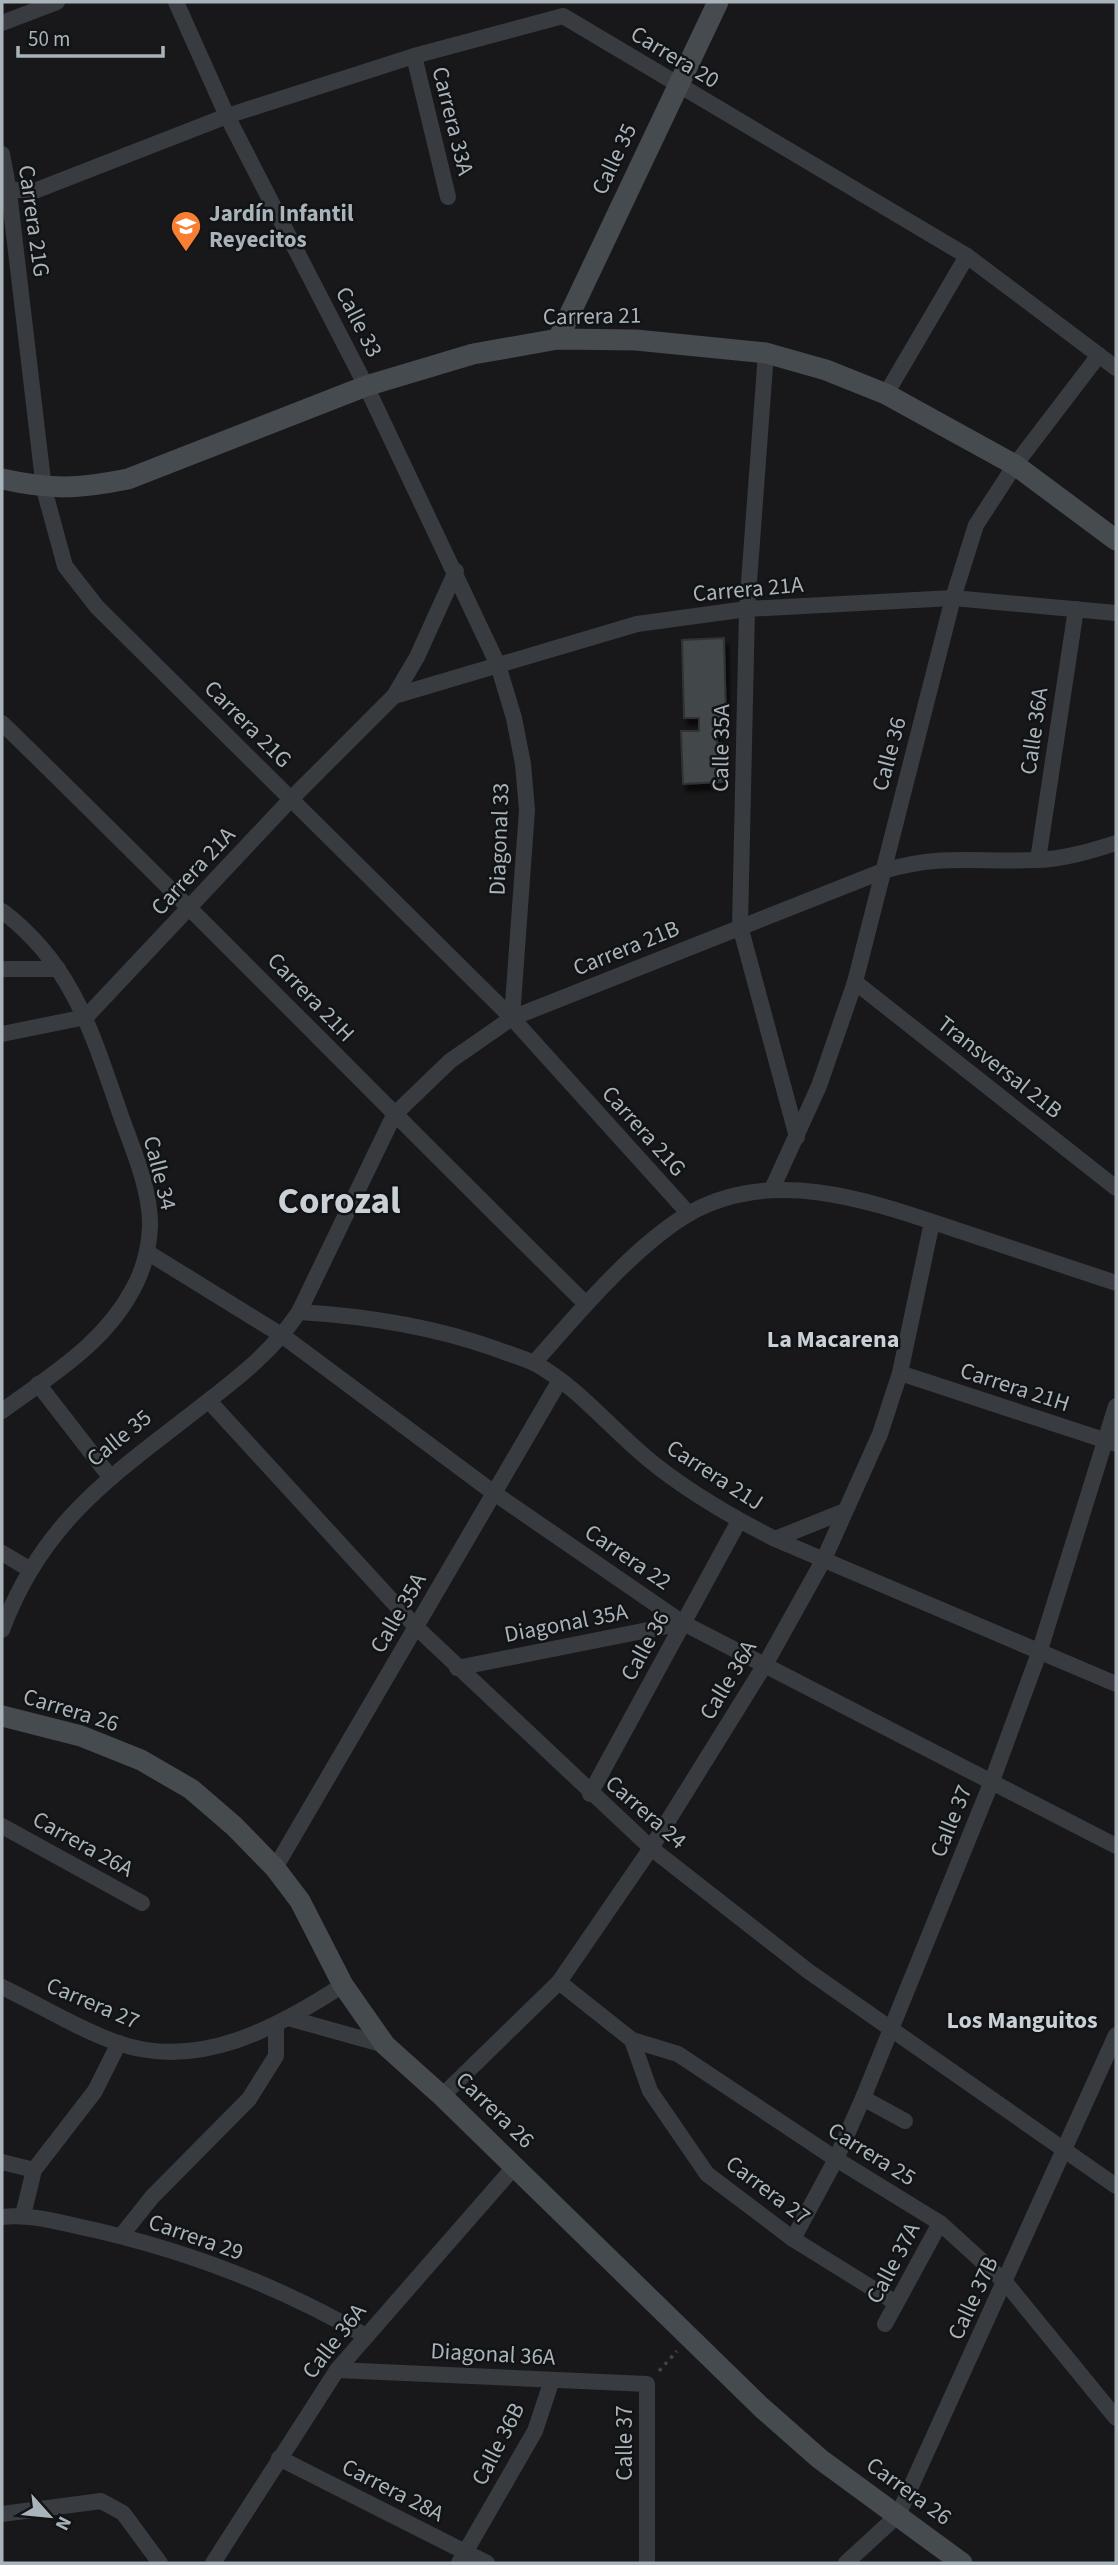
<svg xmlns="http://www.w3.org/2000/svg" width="1118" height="2565" viewBox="0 0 1118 2565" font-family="'Source Sans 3',sans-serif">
<defs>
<filter id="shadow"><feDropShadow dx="4" dy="7" stdDeviation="2" flood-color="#0009"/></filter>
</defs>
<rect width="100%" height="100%" fill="#18181a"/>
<!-- building -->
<path fill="#43464a" stroke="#313336" stroke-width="2" filter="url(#shadow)" d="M724 638 726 721 716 722 717 743H721L722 782 683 784 681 731H699V718H684L682 640Z"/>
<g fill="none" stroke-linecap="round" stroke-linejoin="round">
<!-- path -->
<path stroke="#3e4346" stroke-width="3.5" stroke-dasharray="3.5 5" stroke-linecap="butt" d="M659 2371 677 2351"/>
<!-- street -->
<g stroke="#383b3f" stroke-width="16">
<path d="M176 2 227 116 366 386 498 665 514 718 523 764 527 810 512 1018"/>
<path d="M2 23 57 2"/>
<path d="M414 56 448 197"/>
<path d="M2 154 9 192 44 489 65 566 97 607 512 1018 689 1214"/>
<path d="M2 190H37L227 116 414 56 563 16 967 256 1116 368"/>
<path d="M766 353 747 609 740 926 797 1137"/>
<path d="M886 394 967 256"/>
<path d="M394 696 417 657 456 571"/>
<path d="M2 723C199 915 390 1111 586 1304"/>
<path d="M1038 860 1076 609"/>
<path d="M2 911C75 966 93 1037 122 1119 134 1152 151 1192 150 1227 149 1248 143 1271 133 1289 104 1344 51 1375 2 1411"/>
<path d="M2 969H58"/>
<path d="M855 982 1116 1188"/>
<path d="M2 1034 86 1017 291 799 394 696 637 624 747 609 953 598 1116 613"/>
<path d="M772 1189 819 1086 855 982 953 598 976 525 1015 465 1099 355"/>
<path d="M147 1252 283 1336 494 1493 683 1623 1116 1846"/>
<path d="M299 1312C367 1316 432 1326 496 1349 509 1354 524 1358 536 1364 577 1387 606 1423 641 1453 681 1488 728 1515 775 1539L1116 1684"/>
<path d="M534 1363C576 1315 635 1245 690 1213 778 1164 878 1204 966 1233 1016 1250 1066 1266 1116 1283"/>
<path d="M900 1373 1116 1444"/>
<path d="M38 1384 111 1478"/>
<path d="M209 1401 416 1627 651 1848 808 1971 1116 2186"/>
<path d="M775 1539 845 1511"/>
<path d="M2 1553 29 1569"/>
<path d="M2 1630C44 1517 118 1472 208 1401 243 1374 274 1349 299 1312L394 1115 450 1061 512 1018 883 871C943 853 978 863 1037 860 1064 859 1091 851 1116 843"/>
<path d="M457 1668 683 1623"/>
<path d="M590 1794 739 1521"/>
<path d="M2 1826 142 1903"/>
<path d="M275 1868 560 1380"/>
<path d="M559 1982 632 2040 678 2054 836 2159 940 2223 1005 2282 1116 2418"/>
<path d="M2 1987C40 2005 78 2029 118 2043 198 2071 277 2028 343 1985"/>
<path d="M288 2018 385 2045"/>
<path d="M632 2040 650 2091 707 2174 793 2239 896 2303"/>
<path d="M442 2096 559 1982 651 1848 766 1663 824 1559 880 1434 900 1373 932 1222"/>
<path d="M863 2098 905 2121"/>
<path d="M2 2162 34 2170"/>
<path d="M23 2215 34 2170 95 2091 119 2043"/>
<path d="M2 2217C29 2214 54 2221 81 2227 179 2248 277 2285 364 2335"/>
<path d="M121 2236 152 2197 249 2099 276 2056V2024"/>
<path d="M793 2239 836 2159 863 2098 992 1781 1039 1653 1116 1406"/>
<path d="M885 2324 940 2223"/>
<path d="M337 2370 647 2384V2563"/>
<path d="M279 2458 487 2563"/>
<path d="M2 2514 101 2501 123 2513 160 2563"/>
<path d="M213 2563 337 2370 515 2166"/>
<path d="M459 2563 535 2431 552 2380"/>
<path d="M846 2563 898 2515 1116 2035"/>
</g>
<!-- secondary -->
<g stroke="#464b4f" stroke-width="21">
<path d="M558 339 718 2"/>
<path d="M2 479C52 490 78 489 128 479L366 386 473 354 558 339 636 340 766 353 826 370 886 394 1015 465 1116 540"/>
<path d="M2 1716 81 1736 141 1760 191 1789 234 1826 275 1868 300 1901 343 1985 385 2045 442 2096 761 2407 820 2459 962 2563"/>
</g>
</g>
<!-- icons -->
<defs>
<g id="school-pin" transform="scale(1.575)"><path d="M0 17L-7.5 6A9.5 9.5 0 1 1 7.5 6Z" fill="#f87f31" stroke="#121315"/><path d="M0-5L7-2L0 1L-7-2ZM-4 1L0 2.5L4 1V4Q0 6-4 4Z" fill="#fff"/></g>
</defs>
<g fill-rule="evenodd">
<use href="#school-pin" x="186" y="226"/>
</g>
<g text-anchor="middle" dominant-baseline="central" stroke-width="5" stroke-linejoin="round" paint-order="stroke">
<!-- street labels -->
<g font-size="23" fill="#a9b3ba" stroke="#121315">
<text transform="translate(675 57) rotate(31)">Carrera 20</text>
<text transform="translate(453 121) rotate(76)">Carrera 33A</text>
<text transform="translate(614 159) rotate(-65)">Calle 35</text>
<text transform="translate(34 221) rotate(82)">Carrera 21G</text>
<text transform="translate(592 316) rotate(-1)">Carrera 21</text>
<text transform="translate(359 322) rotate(63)">Calle 33</text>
<text transform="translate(748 589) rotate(-5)">Carrera 21A</text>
<text transform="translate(248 724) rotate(45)">Carrera 21G</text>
<text transform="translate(1034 731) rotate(-82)">Calle 36A</text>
<text transform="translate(721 748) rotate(-89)">Calle 35A</text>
<text transform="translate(889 754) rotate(-75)">Calle 36</text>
<text transform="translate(499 839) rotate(-88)">Diagonal 33</text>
<text transform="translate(193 871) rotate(-47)">Carrera 21A</text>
<text transform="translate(626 948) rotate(-22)">Carrera 21B</text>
<text transform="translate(311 997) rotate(46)">Carrera 21H</text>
<text transform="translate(1000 1067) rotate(38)">Transversal 21B</text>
<text transform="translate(644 1131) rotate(48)">Carrera 21G</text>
<text transform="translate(160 1173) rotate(76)">Calle 34</text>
<text transform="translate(1015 1387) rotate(18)">Carrera 21H</text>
<text transform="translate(119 1438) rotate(-39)">Calle 35</text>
<text transform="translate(715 1475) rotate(33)">Carrera 21J</text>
<text transform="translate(628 1557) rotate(34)">Carrera 22</text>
<text transform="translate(398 1613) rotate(-60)">Calle 35A</text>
<text transform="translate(566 1623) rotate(-11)">Diagonal 35A</text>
<text transform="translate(645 1646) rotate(-61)">Calle 36</text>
<text transform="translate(728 1680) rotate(-59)">Calle 36A</text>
<text transform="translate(71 1710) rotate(17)">Carrera 26</text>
<text transform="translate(646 1812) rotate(41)">Carrera 24</text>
<text transform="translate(951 1821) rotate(-68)">Calle 37</text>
<text transform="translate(83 1844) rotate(29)">Carrera 26A</text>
<text transform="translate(93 2003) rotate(23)">Carrera 27</text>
<text transform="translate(495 2110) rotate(44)">Carrera 26</text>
<text transform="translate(872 2154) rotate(32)">Carrera 25</text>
<text transform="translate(768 2190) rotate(37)">Carrera 27</text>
<text transform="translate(196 2237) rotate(19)">Carrera 29</text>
<text transform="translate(893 2263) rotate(-62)">Calle 37A</text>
<text transform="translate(973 2298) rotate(-65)">Calle 37B</text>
<text transform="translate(334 2341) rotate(-52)">Calle 36A</text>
<text transform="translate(493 2354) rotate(3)">Diagonal 36A</text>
<text transform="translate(624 2443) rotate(-90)">Calle 37</text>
<text transform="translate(498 2444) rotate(-63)">Calle 36B</text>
<text transform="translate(393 2490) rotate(27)">Carrera 28A</text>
<text transform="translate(909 2491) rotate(36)">Carrera 26</text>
</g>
<!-- poi labels -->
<g font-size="23" font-weight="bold" fill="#a9b3ba" stroke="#121315" text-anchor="start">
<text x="209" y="213">Jardín Infantil<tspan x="209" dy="26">Reyecitos</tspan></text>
</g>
<!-- neighbourhood labels -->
<g font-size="24" font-weight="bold" fill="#cad1d6" stroke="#121315">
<text x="833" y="1339">La Macarena</text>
<text x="1022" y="2020">Los Manguitos</text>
</g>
<!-- town labels -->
<g font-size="37" font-weight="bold" fill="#cad1d6" stroke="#121315">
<text x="339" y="1201">Corozal</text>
</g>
</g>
<!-- border -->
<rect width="1118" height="2565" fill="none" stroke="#a9b3ba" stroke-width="7"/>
<!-- north arrow -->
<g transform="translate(49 2516) rotate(117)" stroke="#121315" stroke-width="5" paint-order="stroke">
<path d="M0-5L12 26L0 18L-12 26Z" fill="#a9b3ba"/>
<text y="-10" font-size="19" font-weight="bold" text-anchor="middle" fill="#a9b3ba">N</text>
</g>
<!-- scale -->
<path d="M18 46v10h145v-10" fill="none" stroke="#a9b3ba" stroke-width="3.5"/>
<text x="28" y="46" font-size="21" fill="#a9b3ba" stroke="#121315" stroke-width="5" paint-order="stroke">50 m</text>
</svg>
